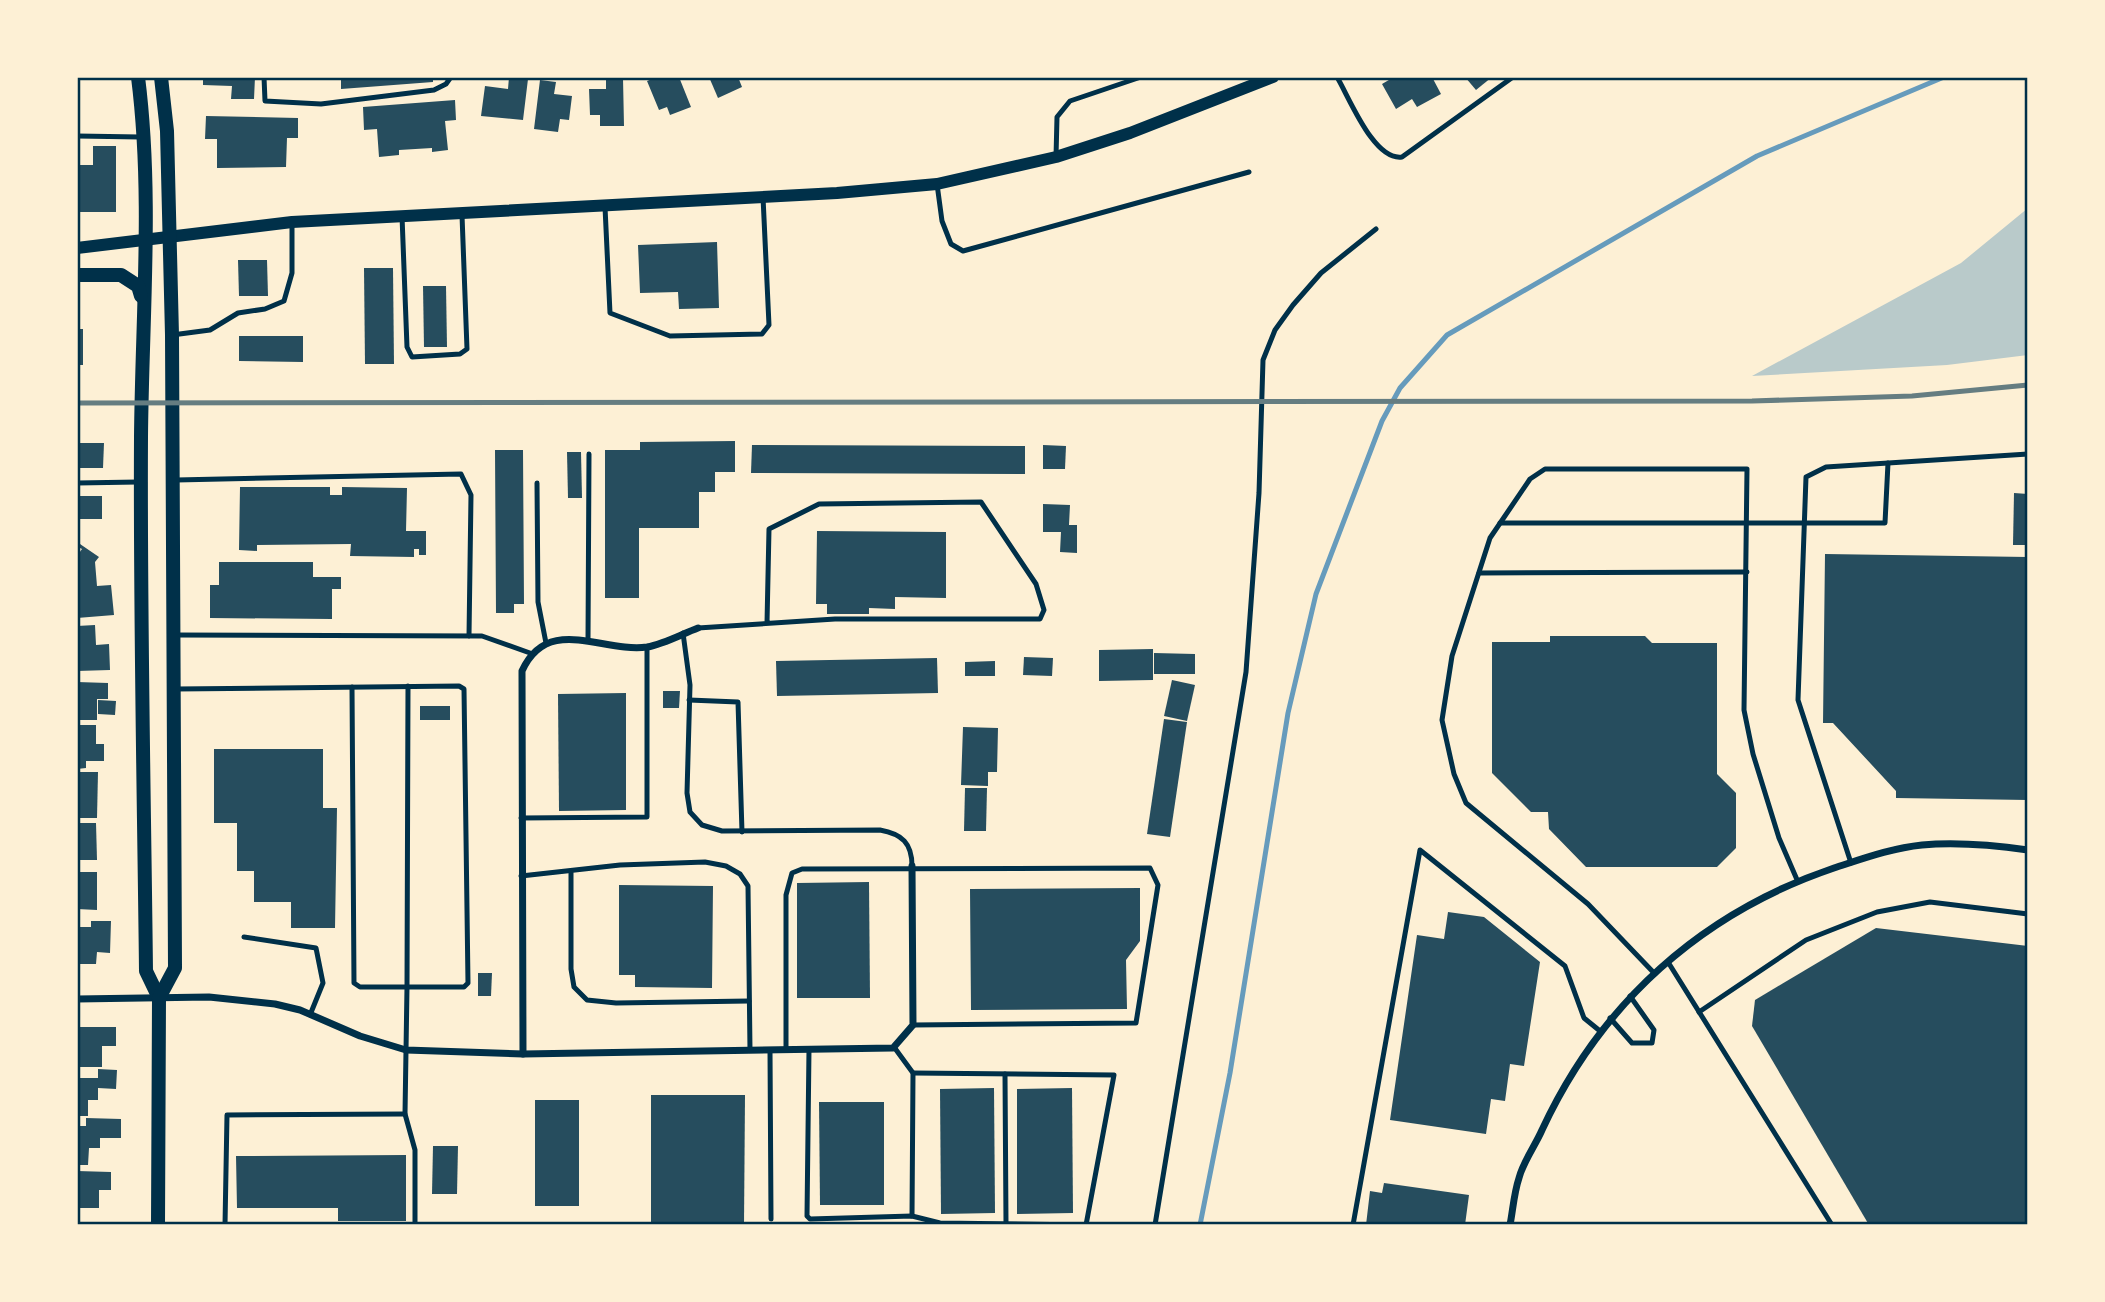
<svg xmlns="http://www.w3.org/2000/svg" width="2105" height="1302" viewBox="0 0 2105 1302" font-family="Arial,sans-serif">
<rect width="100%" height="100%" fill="#fdf0d5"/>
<!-- green -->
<path fill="#b9caca" d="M2028 208V355L1947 365 1752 376 1961 263Z"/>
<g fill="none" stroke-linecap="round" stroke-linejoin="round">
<!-- stream -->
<path stroke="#669bbc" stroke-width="5" d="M1200 1225 1230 1073 1288 713 1316 594 1382 421 1400 388 1447 335 1757 156 1944 77"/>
</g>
<!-- building -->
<g fill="#264d5e">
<path d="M203 77H255L254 99H231L232 86 203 85Z"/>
<path d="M341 77H433V82L341 89Z"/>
<path d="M509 77 528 79 523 120 481 116 485 86 508 89Z"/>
<path d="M657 77H679L691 107 670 115 667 107 659 110 647 81Z"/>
<path d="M709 77H738L742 87 718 98Z"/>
<path d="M1394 77H1432L1441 94 1417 107 1412 99 1396 109 1382 84Z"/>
<path d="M1465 77H1492L1476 90Z"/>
<path d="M623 78 624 126H600V115H590L589 89H606V79Z"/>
<path d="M540 80 556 82 554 94 572 96 569 120 560 119 558 132 534 129Z"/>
<path d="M455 100 456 120 445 121 448 150 432 152V148L399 150V155L379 157 377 129 364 130 363 107Z"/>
<path d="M206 116 298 118V138H287L286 167 217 168V139H205Z"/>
<path d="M93 146H116V212H77V165H93Z"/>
<path d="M717 242 719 308 679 309 678 292 640 293 638 245Z"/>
<path d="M238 260H267L268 296H239Z"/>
<path d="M364 268H393L394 364H365Z"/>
<path d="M423 286H446L447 347H424Z"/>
<rect x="77" y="329" width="6" height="36"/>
<path d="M239 336H303V362L239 361Z"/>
<path d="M735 441V472H715V492H699V528H639V598H605V450H640V442Z"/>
<path d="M77 443H104L103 468H77Z"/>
<path d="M752 445 1025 446V474L751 473Z"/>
<path d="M1043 445 1066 446 1065 469H1043Z"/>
<path d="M495 450H523L524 604H514V613H496Z"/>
<path d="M567 452H581L582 498H568Z"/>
<path d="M240 487H330V495H342V487L407 488 406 531H426V555H419V549H414V557L350 556 351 544 257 545V551L239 550Z"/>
<path d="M2014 493 2028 494V545H2013Z"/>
<path d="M78 496H102V519H79Z"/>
<path d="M1043 504 1070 505 1069 525H1077V553L1060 552 1061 532H1043Z"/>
<path d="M817 531 946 532V598L895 597V609L869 608V614H827V604H816Z"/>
<path d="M80 544 99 557 95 562 97 586 111 585 114 615 77 618V556L82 549 78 547Z"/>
<path d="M1825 554 2028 557V800L1896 798V791L1833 723H1823Z"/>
<path d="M219 562H313V577H341V589H332V619L210 618V585H219Z"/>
<path d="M95 625 96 645 109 644 110 670 77 671V626Z"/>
<path d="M1550 636H1645L1652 643H1717V774L1736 793V848L1717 867H1586L1549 829 1548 812H1531L1492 773V642H1550Z"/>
<path d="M1153 649V680L1099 681V650Z"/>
<path d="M1154 653 1195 654V674H1154Z"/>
<path d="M1024 657 1053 658 1052 676 1023 675Z"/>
<path d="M937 658 938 693 777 696 776 661Z"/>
<path d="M995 661V676H965V662Z"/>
<path d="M1172 680 1195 685 1187 721 1164 716Z"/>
<path d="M77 682 108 683V699H97V720H77Z"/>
<path d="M663 691H680L679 708H663Z"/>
<path d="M626 693V810L559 811 558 694Z"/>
<path d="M98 700 116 701 115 715 98 714Z"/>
<rect x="420" y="706" width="30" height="14"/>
<path d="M1164 719 1187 722 1170 837 1147 834Z"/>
<path d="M77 725H96V744H104V761H86V768L77 769Z"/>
<path d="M963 727 998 728 997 772H988V786L961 785Z"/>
<path d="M214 749H323V808H337L335 928H291V902H254V871H237V823H214Z"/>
<path d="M77 772H98L97 818H77Z"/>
<path d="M965 788H987L986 831H964Z"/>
<path d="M77 823H96L97 860H77Z"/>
<path d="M77 872H97V910L77 909Z"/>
<path d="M869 882 870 998H797V883Z"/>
<path d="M619 885 713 886 712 988 635 987V975H619Z"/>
<path d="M1140 888V941L1126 960 1127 1009 971 1010 970 889Z"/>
<path d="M1448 912 1484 917 1540 962 1524 1066 1510 1064 1505 1101 1491 1099 1486 1134 1390 1120 1417 935 1444 939Z"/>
<path d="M91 921H111L110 953 97 952 96 964H77V927H91Z"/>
<path d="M1876 928 2028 946V1225H1869L1752 1026 1755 1000Z"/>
<path d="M478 973H492L491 996H478Z"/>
<path d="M77 1027H116V1046H102V1067H77Z"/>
<path d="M98 1069 117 1070 116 1089 98 1088V1100H88V1116H77V1078H98Z"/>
<path d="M994 1088 995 1213 941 1214 940 1089Z"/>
<path d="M1072 1088 1073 1213 1017 1214V1089Z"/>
<path d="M651 1095H745L744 1225H651Z"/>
<rect x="535" y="1100" width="44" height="106"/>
<path d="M819 1102H884V1205H820Z"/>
<path d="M86 1118 121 1119V1138H100V1148H89L88 1165H77V1126H86Z"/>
<path d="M433 1146H458L457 1194H432Z"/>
<path d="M406 1155V1221H338V1208H237L236 1156Z"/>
<path d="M77 1171 111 1172V1190H99V1208H77Z"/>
<path d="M1384 1183 1469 1195 1465 1225H1366L1370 1191 1382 1193Z"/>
</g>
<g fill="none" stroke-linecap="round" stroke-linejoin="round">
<!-- service -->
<g stroke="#003049" stroke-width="5">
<path d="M264 77 265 101 321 104 434 90 446 84 451 77"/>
<path d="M1337 77C1350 99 1374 161 1402 157L1513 77"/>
<path d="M77 136 140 137"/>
<path d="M1056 157 1057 117 1070 101 1141 77"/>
<path d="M937 184 942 221 951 244 963 251 1249 172"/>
<path d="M605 207 610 313 670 336 762 334 769 325 763 197"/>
<path d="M402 216 407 347 412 357 460 354 467 349 462 215"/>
<path d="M172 335 210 330 238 313 265 309 284 301 292 273V222"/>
<path d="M176 480 461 474 471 495 469 636"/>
<path d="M77 483 138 482"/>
<path d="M537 483 538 602 546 643"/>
<path d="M1500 523H1885L1888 463"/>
<path d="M1479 573 1747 572"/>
<path d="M698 628 835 619H1040L1044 610 1036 584 981 502 819 504 769 529 767 623"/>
<path d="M683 633 690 685 687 793 690 812 702 825 722 831 880 830C902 834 912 843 912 866"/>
<path d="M175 635 482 636 530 653"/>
<path d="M588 641 589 454"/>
<path d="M352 687 354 983 360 987H407L408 686"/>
<path d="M176 689 459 686 464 689 468 983 464 987H407L405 1114 415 1150V1225"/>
<path d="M689 700 738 702 742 832"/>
<path d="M521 818 647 817V647"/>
<path d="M1851 863 1798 700 1806 477 1826 467 2028 454"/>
<path d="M571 873V969L574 987 587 1000 616 1003 749 1001"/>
<path d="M521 876 620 865 705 862 726 866 740 874 748 886 750 1050"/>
<path d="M244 937 316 948 323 983 310 1015"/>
<path d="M1668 962 1832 1225"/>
<path d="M1655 974 1588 904 1466 803 1454 774 1442 720 1452 656 1490 538 1530 479 1545 469H1747L1744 710 1753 754 1779 838 1798 882"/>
<path d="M1699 1012 1806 940 1877 912 1930 902 2028 914"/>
<path d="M1610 1018 1632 1043H1652L1654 1030 1630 996"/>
<path d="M894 1047 913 1073 912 1216"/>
<path d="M809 1049 807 1216 810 1219 912 1216 940 1223 1086 1225 1114 1075 913 1073"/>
<path d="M770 1050 771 1219"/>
<path d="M786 1050V895L792 873 802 869 1150 868 1158 885 1136 1023 913 1025"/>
<path d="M1005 1074 1006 1224"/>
<path d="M225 1225 227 1115 405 1114"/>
<path d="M1155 1225 1246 672 1259 493 1263 360 1275 330 1293 305 1321 273 1376 229"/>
<path d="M1353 1225 1420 850 1565 966 1584 1018 1600 1031"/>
</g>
<!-- minor -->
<g stroke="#003049" stroke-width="7">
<path d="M77 999 209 997 275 1004 300 1010 360 1036 406 1050 523 1054 893 1048 913 1025 912 866"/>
<path d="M523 1054 522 671C548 614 602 653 647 647 664 644 682 634 698 628"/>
<path d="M1510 1225C1513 1209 1514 1193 1519 1178 1523 1162 1535 1146 1542 1130 1601 1003 1701 913 1834 868 1862 859 1892 848 1922 845 1957 842 1993 845 2028 850"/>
</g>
<!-- tertiary -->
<path stroke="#003049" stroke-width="12" d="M77 248 292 222 837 193 937 184 1056 157 1130 133 1273 77"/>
<!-- secondary -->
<g stroke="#003049" stroke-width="14">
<path d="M138 77C153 195 142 318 141 437 140 615 144 793 146 971L159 998 158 1225"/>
<path d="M77 275H121L138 286 141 296"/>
<path d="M159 998 175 968 172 335 167 131 161 77"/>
</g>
<!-- rail -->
<path stroke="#657d81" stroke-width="5" d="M77 403 1752 401 1912 396 2028 385"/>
</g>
<!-- border -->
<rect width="2105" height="1302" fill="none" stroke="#fdf0d5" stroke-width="158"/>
<rect x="79" y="79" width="1947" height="1144" fill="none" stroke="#003049" stroke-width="2.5"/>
</svg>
